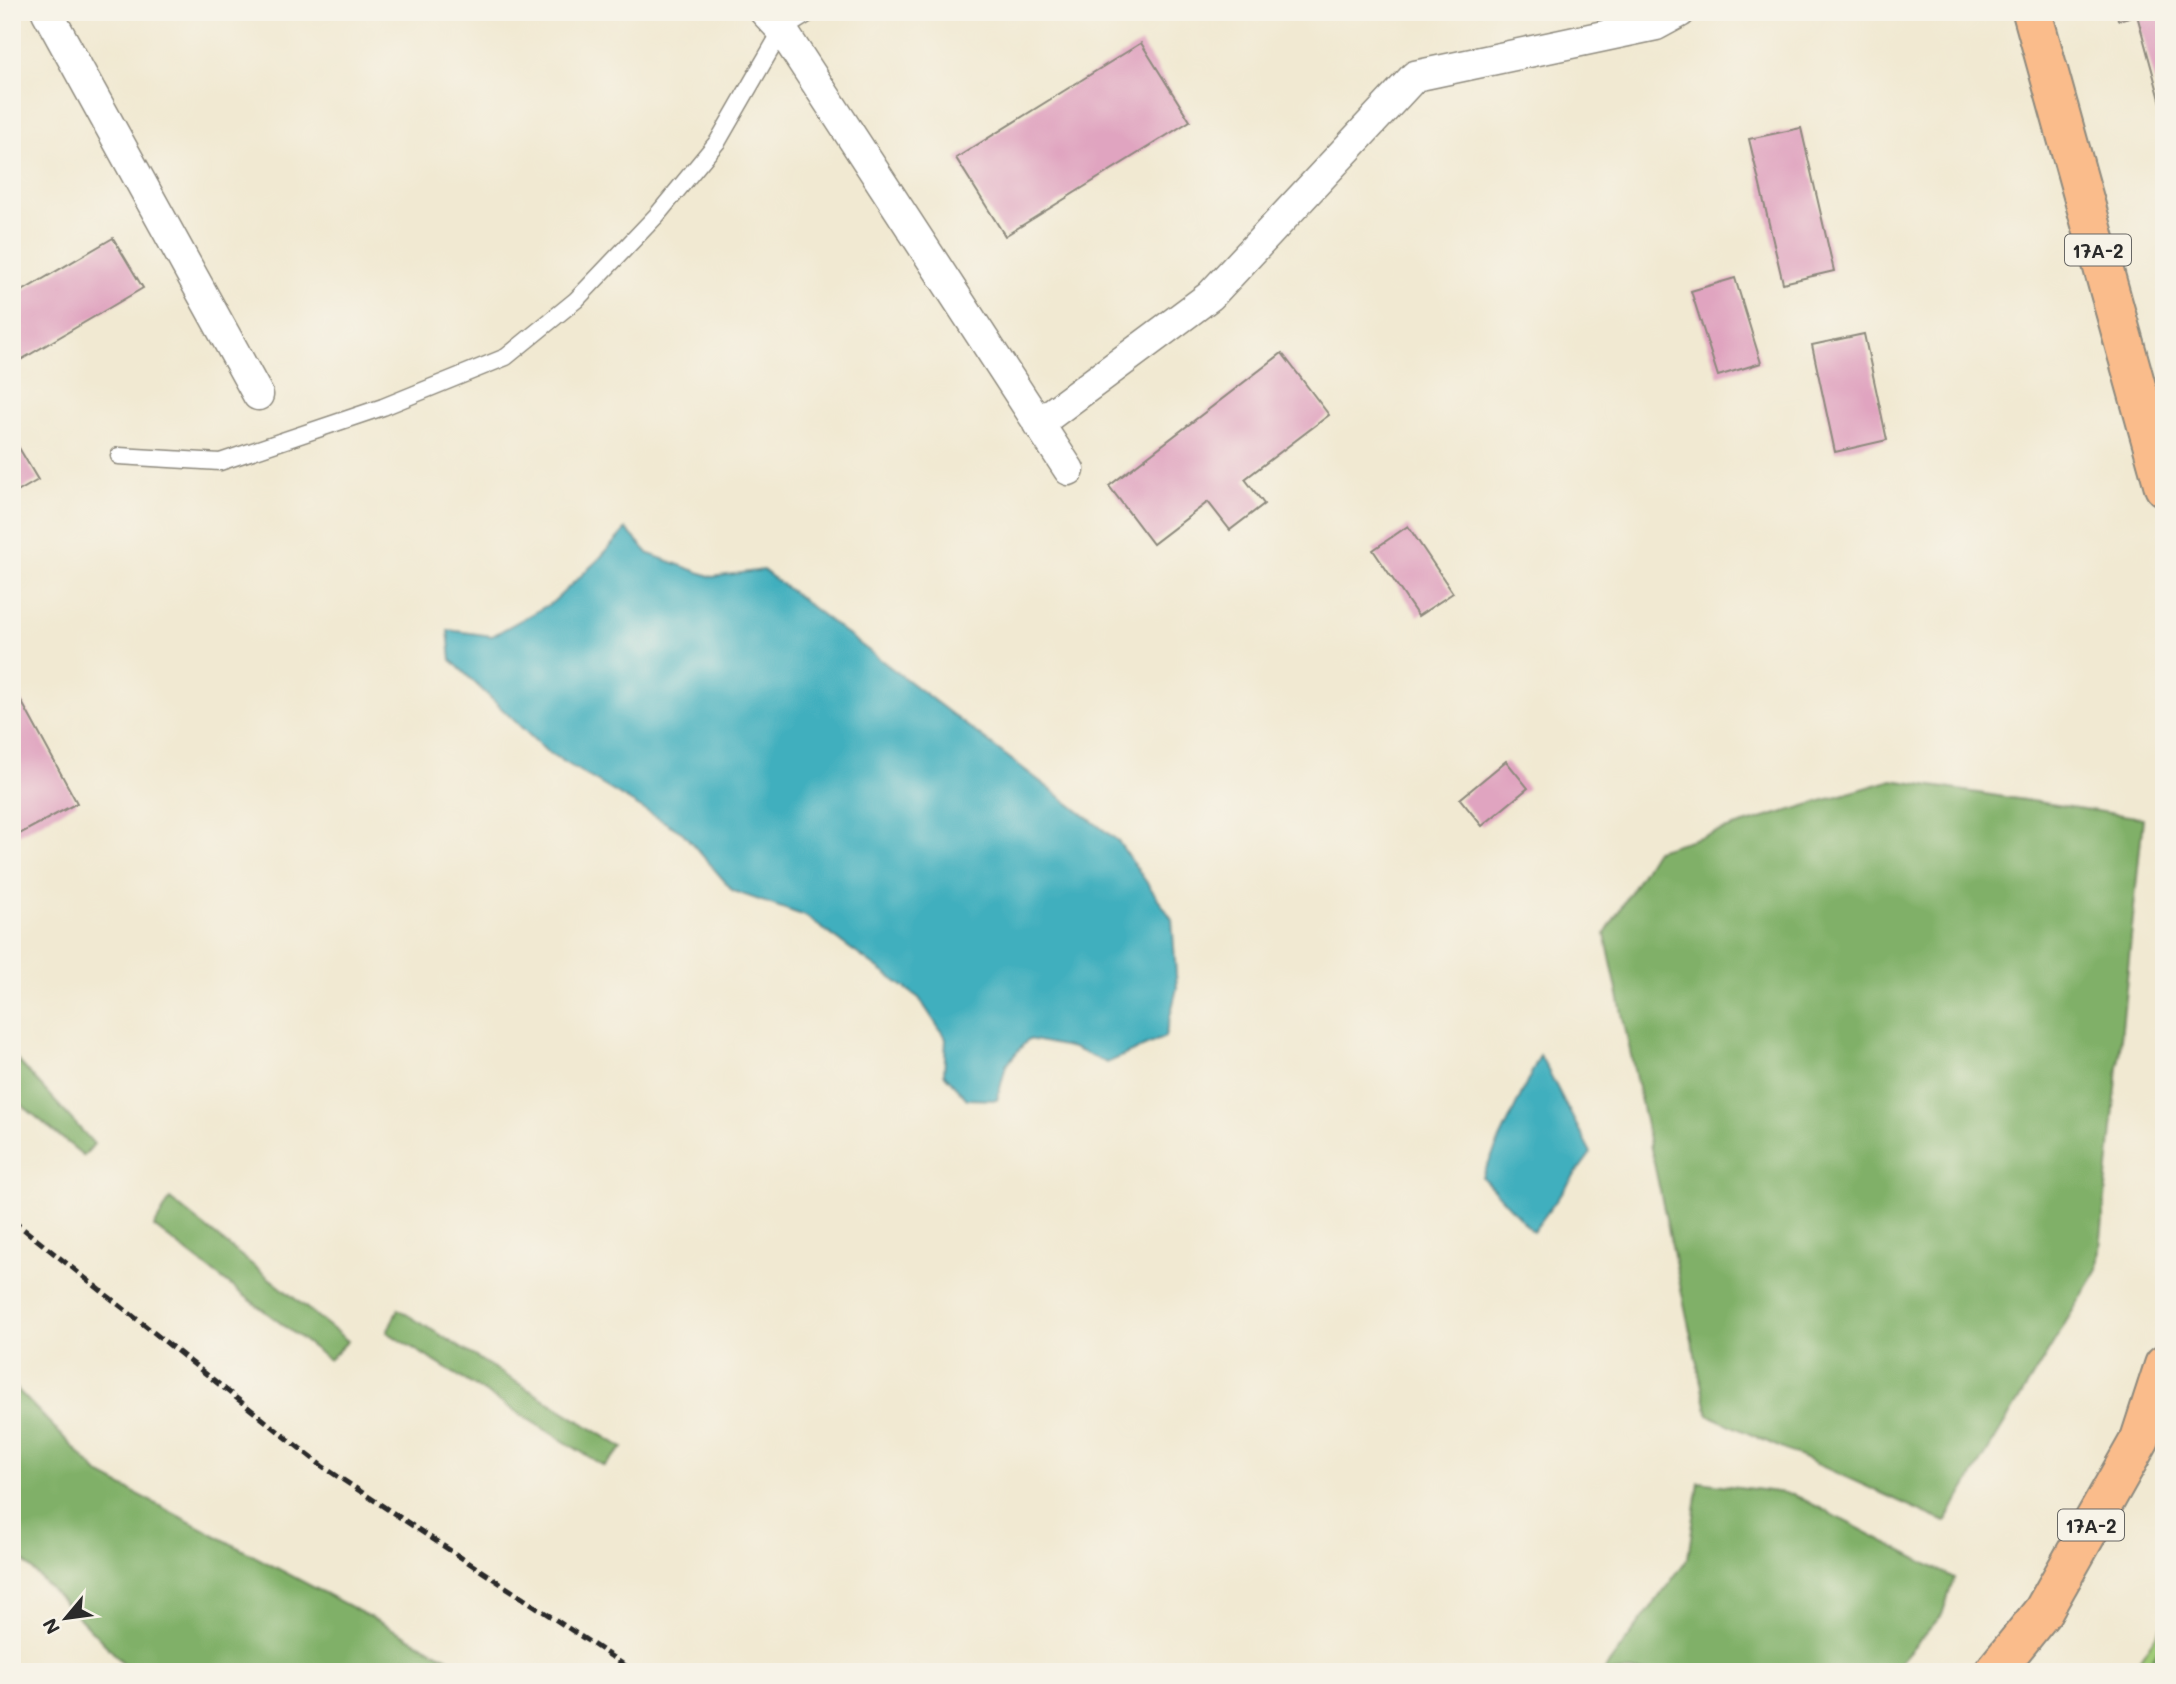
<svg xmlns="http://www.w3.org/2000/svg" width="2176" height="1684" viewBox="0 0 2176 1684" font-family="Mali,sans-serif">
<rect width="100%" height="100%" fill="#f7f3e8"/>
<filter id="ink" filterUnits="userSpaceOnUse"><feTurbulence type="fractalNoise" baseFrequency=".0143" numOctaves="2"/><feDisplacementMap in="SourceGraphic" scale="14" xChannelSelector="R" yChannelSelector="G"/><feConvolveMatrix kernelMatrix="1 2 1 2 8 2 1 2 1" color-interpolation-filters="sRGB"/></filter>
<filter id="wash" filterUnits="userSpaceOnUse"><feTurbulence type="fractalNoise" baseFrequency=".00686" numOctaves="4" result="noise"/><feDisplacementMap in="SourceGraphic" scale="28" xChannelSelector="R" yChannelSelector="G"/><feGaussianBlur stdDeviation="1.57" result="paint"/><feColorMatrix in="noise" values="0 0 0 0 0 0 0 0 0 0 0 0 0 0 0 0 0 1.4 0 .05"/><feComposite in="paint" operator="in"/></filter>
<g filter="url(#wash)">
<rect width="100%" height="100%" fill="#f1e9d2"/>
<!-- green -->
<path fill="#a1cc78" stroke="#667c52" stroke-width="2" d="M2164 1623V1672H2131Z"/>
<!-- forest -->
<g fill="#80b068" stroke="#566e4a" stroke-width="2">
<path d="M1892 780 2143 818 2098 1269 1945 1522 1708 1415 1605 934 1656 850Z"/>
<path d="M12 1054 94 1144 84 1156 12 1097Z"/>
<path d="M170 1199 348 1341 329 1360 154 1227Z"/>
<path d="M398 1309 623 1448 604 1466 387 1332Z"/>
<path d="M12 1384 99 1474 474 1672H132L12 1549Z"/>
<path d="M1699 1482 1793 1494 1954 1578 1942 1615 1891 1672H1603L1688 1558Z"/>
<path d="M2164 1640V1672H2144Z"/>
</g>
<!-- water -->
<g fill="#41afbe" stroke="#366d74" stroke-width="2">
<path d="M626 529 649 554 712 577 763 570 1118 841 1172 919 1177 988 1165 1037 1107 1063 1073 1048 1028 1039 1006 1065 997 1100 967 1099 944 1074 946 1039 919 998 805 916 733 891 683 833 546 751 451 660 448 630 492 636 553 602 599 559Z"/>
<path d="M1540 1055 1591 1153 1533 1232 1482 1177Z"/>
</g>
<g id="blocks">
<!-- building -->
<g fill="#e0a4c0">
<path d="M2117 12H2164V114L2137 15 2118 20Z"/>
<path d="M1141 43 1190 121 1005 236 956 158Z"/>
<path d="M1801 128 1834 271 1783 283 1749 139Z"/>
<path d="M113 238 143 288 12 365V297Z"/>
<path d="M1735 278 1761 363 1718 376 1691 291Z"/>
<path d="M1864 334 1887 440 1835 452 1812 345Z"/>
<path d="M1282 353 1329 415 1245 479 1264 504 1230 530 1208 502 1153 544 1109 486Z"/>
<path d="M12 436 38 480 12 495Z"/>
<path d="M1408 526 1453 593 1418 616 1373 550Z"/>
<path d="M12 684 77 803 12 838Z"/>
<path d="M1506 761 1528 788 1482 826 1460 799Z"/>
</g>
</g>
</g>
<g filter="url(#ink)">
<use href="#blocks" fill-opacity="0" stroke="#8e8a7e" stroke-width="2"/>
<g fill="none" stroke-linecap="round" stroke-linejoin="round">
<!-- lane casing -->
<g stroke="#8e8a7e" stroke-width="19">
<path id="lane" d="M119 456 220 462 383 407 506 357 576 300 657 215 718 141 782 30 811 12"/>
</g>
<!-- street casing -->
<g stroke="#8e8a7e" stroke-width="33">
<g id="street">
<path d="M47 12 258 395"/>
<path d="M765 12 782 30 1069 470"/>
<path d="M1038 424 1210 296 1415 76 1656 25 1680 12"/>
</g>
</g>
<!-- primary casing -->
<g stroke="#8e8a7e" stroke-width="42">
<g id="primary">
<path d="M2032 12 2164 487"/>
<path d="M1994 1672 2043 1611 2140 1439 2164 1365"/>
</g>
</g>
<!-- lane -->
<use href="#lane" stroke="#fff" stroke-width="16"/>
<!-- street -->
<use href="#street" stroke="#fff" stroke-width="30"/>
<!-- primary -->
<use href="#primary" stroke="#fabc8b" stroke-width="38"/>
<!-- rail -->
<path stroke="#2b2b2b" stroke-width="5" stroke-dasharray="10 5" stroke-linecap="butt" d="M12 1220 322 1466 635 1672"/>
</g>
</g>
<g text-anchor="middle" dominant-baseline="central" stroke-width="5" stroke-linejoin="round" paint-order="stroke">
<!-- shield labels -->
<g fill="#f7f3e8" stroke="#686764" stroke-width="2">
<rect x="2065" y="234.5" width="66" height="31" rx="5"/>
<rect x="2058" y="1509.5" width="66" height="31" rx="5"/>
</g>
<g font-size="19" font-weight="bold" fill="#2b2b2b">
<text x="2098" y="250">17А-2</text>
<text x="2091" y="1525">17А-2</text>
</g>
</g>
<!-- margin -->
<rect width="2176" height="1684" fill="none" stroke="#f7f3e8" stroke-width="42"/>
<!-- north arrow -->
<g transform="translate(66 1618) rotate(241)" stroke="#f7f3e8" stroke-width="5" paint-order="stroke">
<path d="M0-5L12 26L0 18L-12 26Z" fill="#2b2b2b"/>
<text y="-10" font-size="19" font-weight="bold" text-anchor="middle" fill="#2b2b2b">N</text>
</g>
</svg>
